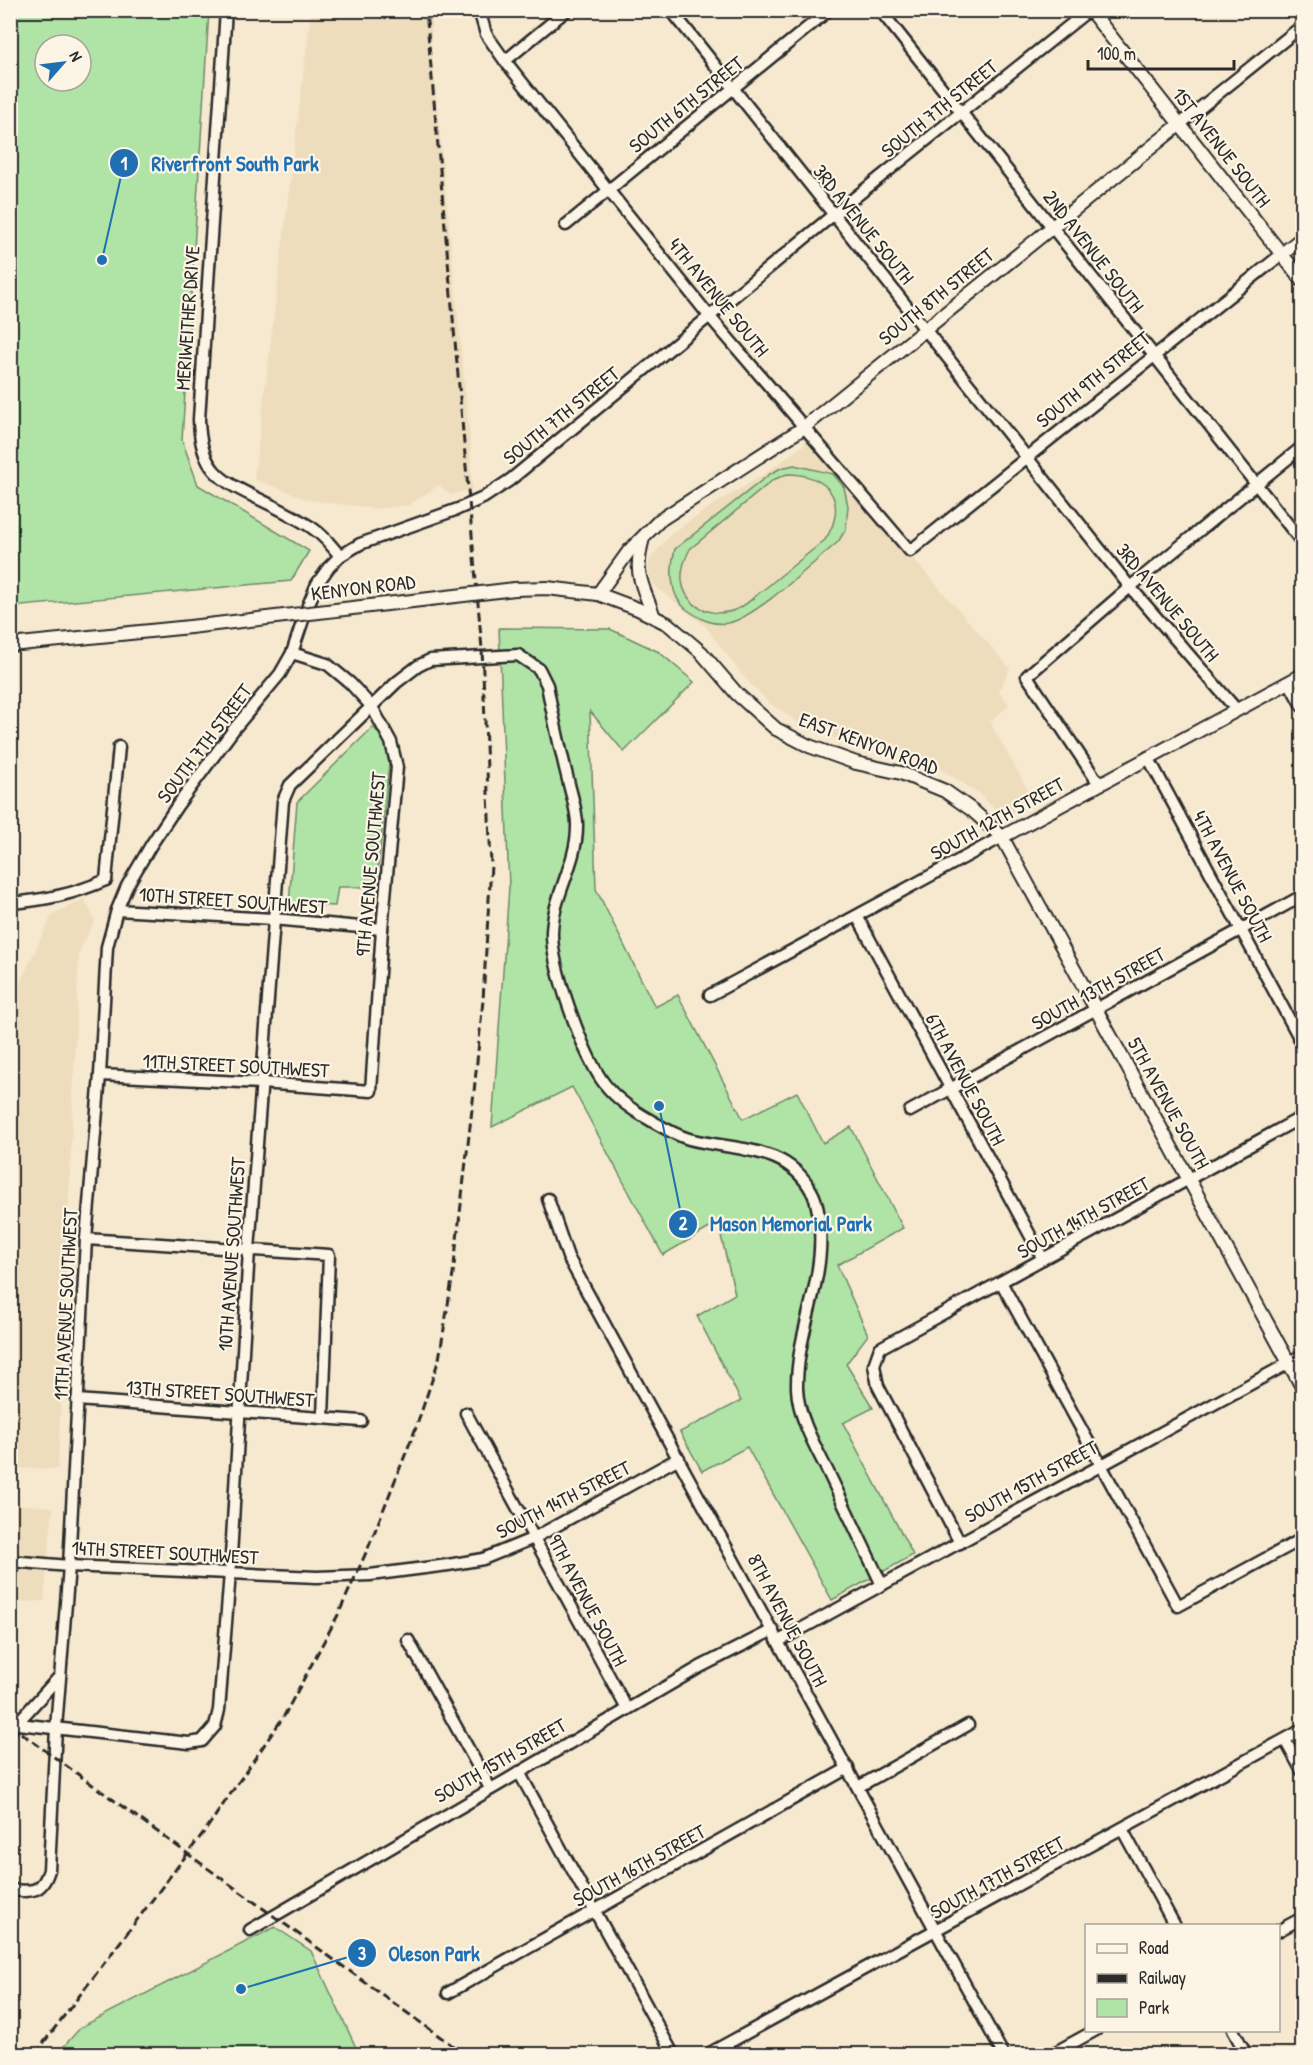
<svg xmlns="http://www.w3.org/2000/svg" width="1313" height="2065" viewBox="0 0 1313 2065" font-family="'Patrick Hand',sans-serif">
<rect width="100%" height="100%" fill="#f6e9cf"/>
<filter id="ink" filterUnits="userSpaceOnUse"><feTurbulence type="fractalNoise" baseFrequency=".0167" numOctaves="2"/><feDisplacementMap in="SourceGraphic" scale="12" xChannelSelector="R" yChannelSelector="G"/><feConvolveMatrix kernelMatrix="1 2 1 2 8 2 1 2 1" color-interpolation-filters="sRGB"/></filter>
<g filter="url(#ink)">
<!-- built -->
<g fill="#eeddbd">
<path d="M311 11H432L431 45 470 438 472 489 450 495 439 485 409 505 377 509 309 500 254 479Z"/>
<path d="M809 441 1010 668 999 691 1009 705 990 722 1035 803 1003 818 980 794 936 766 888 748 841 740 804 727 767 701 743 676 705 626 655 586 648 573 649 560 672 533 713 505 763 475Z"/>
<path d="M84 899 95 920 79 952 58 1469 11 1468V988L17 989 52 915Z"/>
<path d="M10 1504 53 1507 44 1601 11 1602Z"/>
</g>
<!-- green -->
<g fill="#b0e4a6" stroke="#6e8868" stroke-width="1.5" fill-rule="evenodd">
<path d="M11 10 209 11 182 440 198 485 309 551 291 581 11 607ZM45 45H81V81H45Z"/>
<path d="M794 465 833 474 844 487 848 506 846 529 838 542C814 562 754 619 728 623 711 626 699 618 686 609 669 596 670 567 675 549L770 474 781 468ZM787 474C830 474 849 503 825 540 805 556 786 571 767 587 758 593 750 602 741 607 724 617 699 614 688 597 677 581 682 564 690 549L773 480Z"/>
<path d="M499 628 610 629 659 652 694 682 624 752 590 711 596 889 655 1007 678 995 743 1119 797 1092 823 1143 851 1127 903 1228 837 1265 868 1335 846 1364 873 1408 843 1423 913 1555 832 1600 747 1447 702 1471 680 1432 741 1401 697 1316 735 1294 718 1223 663 1255 572 1087 492 1127 509 887Z"/>
<path d="M373 727 386 741 389 764 376 887H338L335 906 289 904 297 802Z"/>
<path d="M275 1927 311 1951 359 2054H57L81 2027Z"/>
</g>
<g fill="none" stroke-linecap="round" stroke-linejoin="round">
<!-- minor casing -->
<g stroke="#2b2b2b" stroke-width="15">
<g id="minor">
<path d="M226 10 199 419C200 470 219 480 261 500 278 508 295 517 311 527 323 535 331 545 340 556"/>
<path d="M479 10 486 34 505 61 710 317 910 551 1282 254"/>
<path d="M671 10 1130 587 1236 709"/>
<path d="M880 10 1302 542"/>
<path d="M505 61 567 10"/>
<path d="M1179 125 1302 26"/>
<path d="M566 225 829 10"/>
<path d="M1289 682 1302 706"/>
<path d="M1148 757 1302 1043"/>
<path d="M1099 784 1027 676 1130 587 1302 447"/>
<path d="M106 880 119 747"/>
<path d="M10 903C46 900 74 894 106 880"/>
<path d="M117 910 273 919 382 929"/>
<path d="M857 916 1043 1259"/>
<path d="M710 995 1002 837"/>
<path d="M100 1075 261 1083 371 1091 382 929 397 767 391 742 372 707 350 683 327 664 292 653"/>
<path d="M910 1111 1302 896"/>
<path d="M548 1199 568 1257 1003 2054"/>
<path d="M86 1239 329 1255 323 1418"/>
<path d="M1001 1282 1178 1606 1302 1539"/>
<path d="M77 1400 361 1421"/>
<path d="M466 1413 627 1709"/>
<path d="M960 1543 878 1386 874 1365 880 1348 1302 1117"/>
<path d="M10 1561 69 1566 317 1577 370 1575 448 1565 483 1559 534 1538 679 1458"/>
<path d="M408 1640 490 1788"/>
<path d="M779 1641 1289 1363"/>
<path d="M18 1724 189 1743 202 1741 215 1726 219 1710 230 1573 249 1250 283 801 290 785 397 682 418 666 430 660 518 655 539 669 547 685C553 717 560 748 568 780 571 794 578 813 577 827 577 863 553 896 552 932 551 966 582 1050 601 1079 613 1097 632 1110 650 1120 662 1127 675 1135 689 1139 733 1151 787 1144 812 1192 818 1203 819 1217 820 1229 824 1284 796 1334 797 1388 798 1419 818 1451 831 1478 848 1514 865 1549 882 1585"/>
<path d="M10 1731 59 1677"/>
<path d="M1285 1740 1302 1771"/>
<path d="M519 1772 673 2054"/>
<path d="M858 1787 968 1725"/>
<path d="M1122 1829 1175 1926"/>
<path d="M10 1890C32 1892 42 1893 49 1870L56 1728 69 1566 86 1239 100 1075 107 947 117 910 127 886 151 845 177 806 234 729 280 674 292 653 307 608 317 584 329 567 340 556 360 544 458 509 483 498 510 480 833 215 1089 10"/>
<path d="M250 1930 700 1667 773 1630"/>
<path d="M1278 1931 1302 1918"/>
<path d="M448 1993 848 1768"/>
<path d="M1233 2030 1246 2054"/>
<path d="M708 2054 1302 1730"/>
<path d="M1052 2054 1096 2030"/>
</g>
</g>
<!-- major casing -->
<g stroke="#2b2b2b" stroke-width="16">
<g id="major">
<path d="M1090 10 1302 280"/>
<path d="M1300 10 1302 14"/>
<path d="M1282 254 1302 238"/>
<path d="M643 538C633 575 642 583 654 617"/>
<path d="M515 589 547 588 598 594 638 609 668 624 701 652 737 694 776 729 809 746 856 763 901 773 945 791 972 810 1002 837 1302 1387"/>
<path d="M598 594 629 551 660 520 803 428 1179 125"/>
<path d="M10 645 190 627"/>
<path d="M1002 837 1302 675"/>
<path d="M1289 1363 1302 1356"/>
</g>
</g>
<!-- minor -->
<use href="#minor" stroke="#fcf5e5" stroke-width="10"/>
<!-- major -->
<use href="#major" stroke="#fcf5e5" stroke-width="12"/>
<!-- rail -->
<g stroke="#2b2b2b" stroke-width="3" stroke-dasharray="9 4.5" stroke-linecap="butt">
<path d="M10 1725 464 2054"/>
<path d="M35 2054 207 1828 284 1716 338 1615 369 1546 417 1425 439 1359 453 1274 474 1092 483 1000 491 865 482 649 426 10"/>
</g>
<!-- major-bridge casing -->
<g stroke="#2b2b2b" stroke-width="16" stroke-linecap="butt">
<path id="major-bridge" d="M190 627 515 589"/>
</g>
<!-- major-bridge -->
<use href="#major-bridge" stroke="#fcf5e5" stroke-width="12"/>
</g>
</g>
<g text-anchor="middle" dominant-baseline="central" stroke-width="4.5" stroke-linejoin="round" paint-order="stroke">
<!-- street labels -->
<g font-size="20" fill="#2b2b2b" stroke="#fcf5e5">
<text transform="translate(686 104) rotate(-39)">SOUTH 6TH STREET</text>
<text transform="translate(939 108) rotate(-39)">SOUTH 7TH STREET</text>
<text transform="translate(1222 147) rotate(52)">1ST AVENUE SOUTH</text>
<text transform="translate(864 224) rotate(51)">3RD AVENUE SOUTH</text>
<text transform="translate(1094 251) rotate(52)">2ND AVENUE SOUTH</text>
<text transform="translate(936 296) rotate(-39)">SOUTH 8TH STREET</text>
<text transform="translate(719 297) rotate(51)">4TH AVENUE SOUTH</text>
<text transform="translate(187 318) rotate(-86)">MERIWEITHER DRIVE</text>
<text transform="translate(1093 379) rotate(-39)">SOUTH 9TH STREET</text>
<text transform="translate(561 415) rotate(-39)">SOUTH 7TH STREET</text>
<text transform="translate(363 587) rotate(-7)">KENYON ROAD</text>
<text transform="translate(1168 602) rotate(50)">3RD AVENUE SOUTH</text>
<text transform="translate(204 743) rotate(-53)">SOUTH 7TH STREET</text>
<text transform="translate(869 743) rotate(20)">EAST KENYON ROAD</text>
<text transform="translate(997 818) rotate(-29)">SOUTH 12TH STREET</text>
<text transform="translate(370 864) rotate(-85)">9TH AVENUE SOUTHWEST</text>
<text transform="translate(1233 876) rotate(62)">4TH AVENUE SOUTH</text>
<text transform="translate(233 900) rotate(4)">10TH STREET SOUTHWEST</text>
<text transform="translate(1098 988) rotate(-29)">SOUTH 13TH STREET</text>
<text transform="translate(236 1065) rotate(3)">11TH STREET SOUTHWEST</text>
<text transform="translate(966 1079) rotate(62)">6TH AVENUE SOUTH</text>
<text transform="translate(1169 1103) rotate(61)">5TH AVENUE SOUTH</text>
<text transform="translate(1083 1217) rotate(-29)">SOUTH 14TH STREET</text>
<text transform="translate(231 1254) rotate(-86)">10TH AVENUE SOUTHWEST</text>
<text transform="translate(65 1304) rotate(-87)">11TH AVENUE SOUTHWEST</text>
<text transform="translate(220 1393) rotate(4)">13TH STREET SOUTHWEST</text>
<text transform="translate(1031 1481) rotate(-29)">SOUTH 15TH STREET</text>
<text transform="translate(563 1499) rotate(-27)">SOUTH 14TH STREET</text>
<text transform="translate(165 1552) rotate(3)">14TH STREET SOUTHWEST</text>
<text transform="translate(588 1600) rotate(62)">9TH AVENUE SOUTH</text>
<text transform="translate(788 1620) rotate(62)">8TH AVENUE SOUTH</text>
<text transform="translate(500 1760) rotate(-30)">SOUTH 15TH STREET</text>
<text transform="translate(639 1865) rotate(-29)">SOUTH 16TH STREET</text>
<text transform="translate(997 1877) rotate(-29)">SOUTH 17TH STREET</text>
</g>
</g>
<!-- callouts -->
<path fill="none" stroke="#1f6fb2" stroke-width="2" d="M102 260L124 163M659 1106L683 1224M241 1989L362 1953"/>
<g fill="#1f6fb2" stroke="#fcf5e5" stroke-width="2">
<circle cx="102" cy="260" r="6"/>
<circle cx="659" cy="1106" r="6"/>
<circle cx="241" cy="1989" r="6"/>
<circle cx="124" cy="163" r="15"/>
<circle cx="683" cy="1224" r="15"/>
<circle cx="362" cy="1953" r="15"/>
</g>
<g font-size="18" text-anchor="middle" font-weight="bold" fill="#fff">
<text x="124" y="170">1</text>
<text x="683" y="1230">2</text>
<text x="362" y="1960">3</text>
</g>
<g font-size="21" text-anchor="middle" font-weight="bold" fill="#1f6fb2" stroke="#fcf5e5" stroke-width="4.5" stroke-linejoin="round" paint-order="stroke">
<text x="235" y="171">Riverfront South Park</text>
<text x="791" y="1231">Mason Memorial Park</text>
<text x="434" y="1961">Oleson Park</text>
</g>
<!-- margin -->
<rect width="1313" height="2065" fill="none" stroke="#fcf5e5" stroke-width="36"/>
<rect x="18" y="18" width="1277" height="2029" fill="none" stroke="#2b2b2b" stroke-width="2" filter="url(#ink)"/>
<!-- legend -->
<rect x="1085" y="1924" width="195" height="108" fill="#fcf5e5" stroke="#a8a49b" stroke-width="1.5"/>
<rect x="1097" y="1944" width="30" height="9" fill="#fcf5e5" stroke="#a8a49b" stroke-width="1.5"/>
<text x="1139" y="1954" font-size="18" fill="#2b2b2b">Road</text>
<rect x="1097" y="1974" width="30" height="9" fill="#2b2b2b" stroke="#a8a49b" stroke-width="1.5"/>
<text x="1139" y="1984" font-size="18" fill="#2b2b2b">Railway</text>
<rect x="1097" y="1999" width="30" height="18" fill="#b0e4a6" stroke="#a8a49b" stroke-width="1.5"/>
<text x="1139" y="2014" font-size="18" fill="#2b2b2b">Park</text>
<!-- north arrow -->
<g transform="translate(63 63) rotate(62)"><circle r="28" fill="#fcf5e5" stroke="#a8a49b" stroke-width="1.5"/>
<path d="M0-4.5L10 22L0 15L-10 22Z" fill="#1f6fb2"/>
<text y="-9" font-size="16" font-weight="bold" text-anchor="middle" fill="#2b2b2b">N</text>
</g>
<!-- scale -->
<path d="M1088 60v9h146v-9" fill="none" stroke="#2b2b2b" stroke-width="3"/>
<text x="1097" y="60" font-size="18" fill="#2b2b2b" stroke="#fcf5e5" stroke-width="4.5" paint-order="stroke">100 m</text>
</svg>
